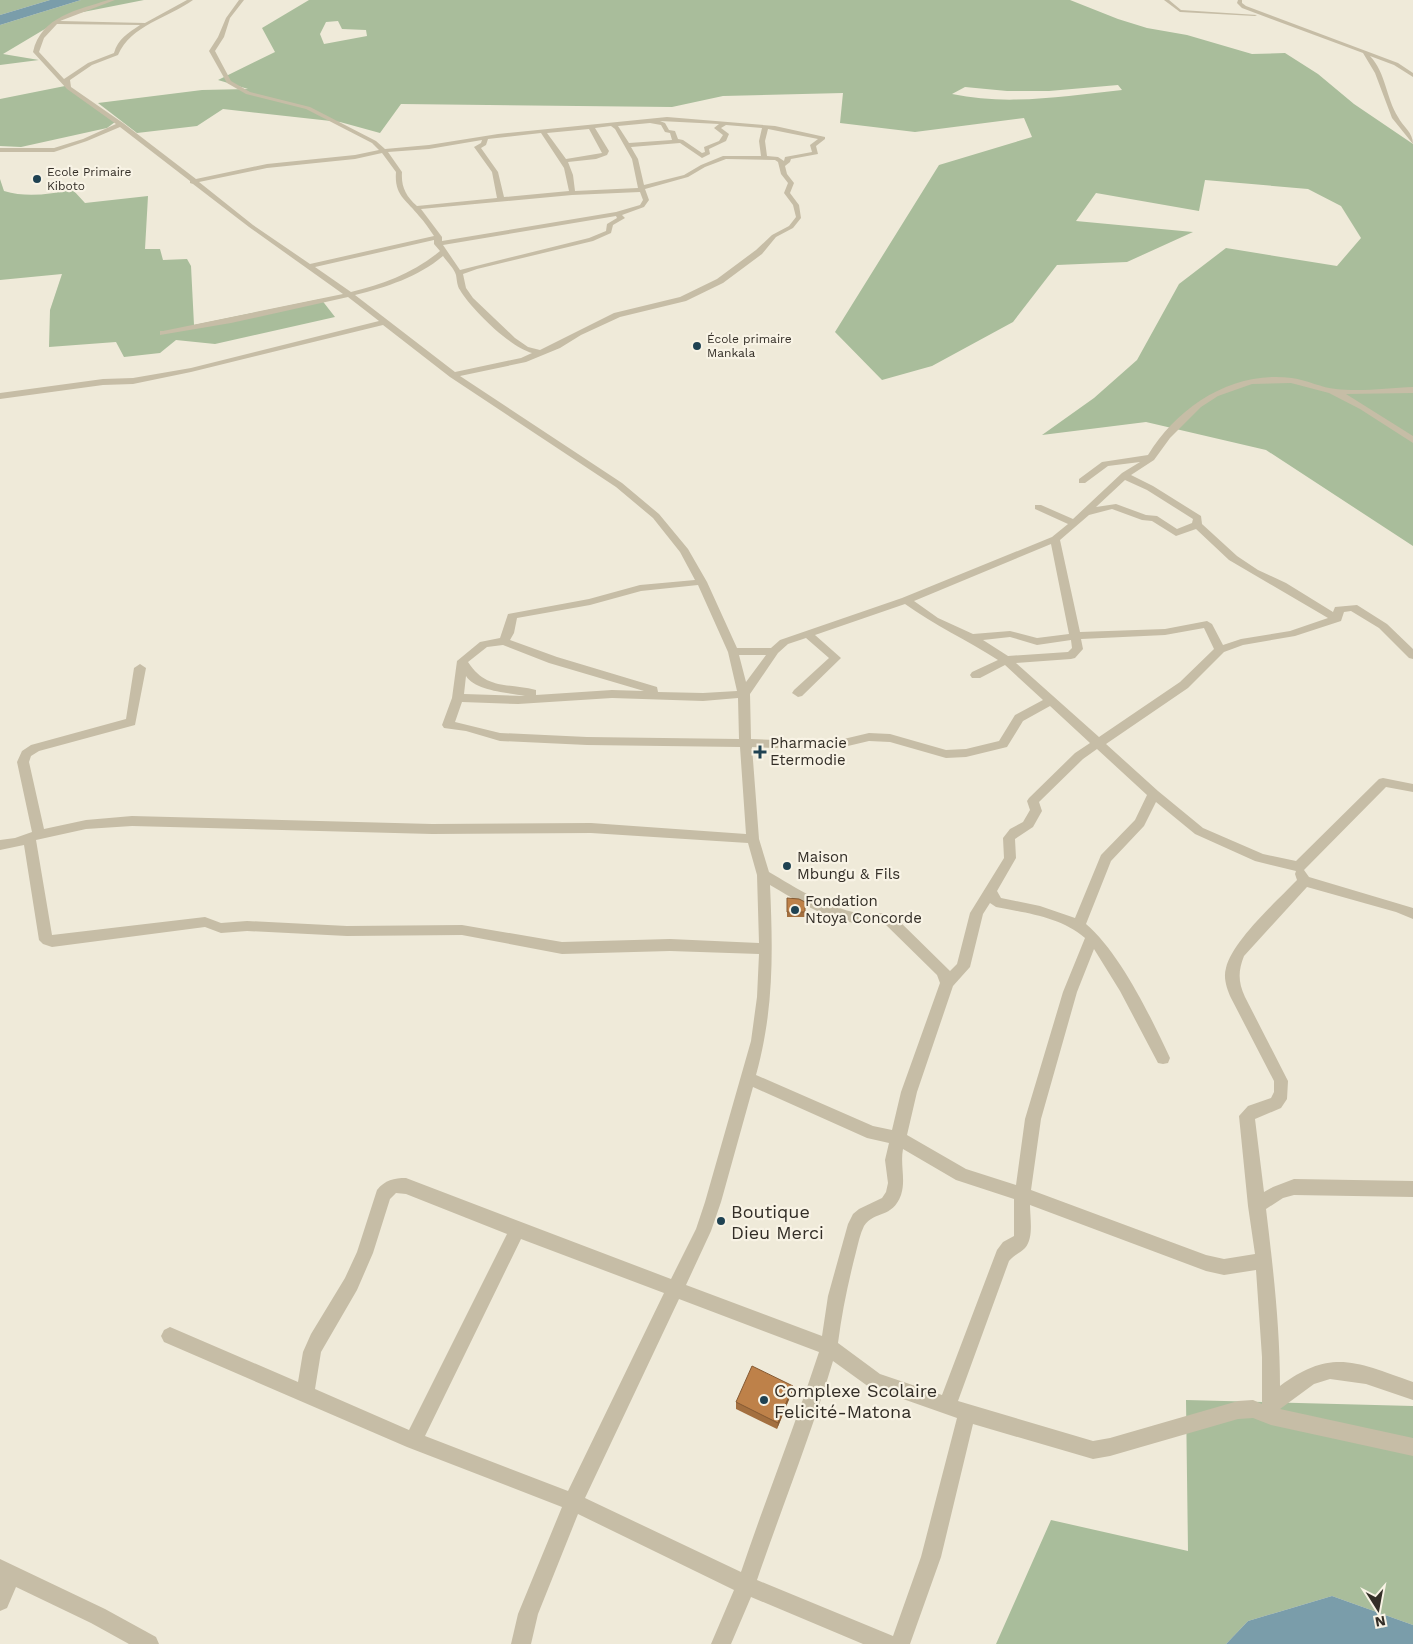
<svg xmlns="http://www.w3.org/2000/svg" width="1413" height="1644" viewBox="0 0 1413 1644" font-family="'Work Sans',sans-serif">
<rect width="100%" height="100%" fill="#efead9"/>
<!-- green -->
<g fill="#a9bd9b" fill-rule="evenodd">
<path d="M0 0H50L0 15Z"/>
<path d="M81 0H144L73 14 55 23 3 54 39 60 0 65V25Z"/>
<path d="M309 0H1070L1118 19 1147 28 1187 35 1252 54 1285 53 1318 74 1354 104 1413 144V546L1266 450 1146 422 1042 435 1094 398 1137 360 1179 284 1226 248 1337 266 1361 238 1341 206 1308 189 1205 180 1199 211 1096 193 1076 221 1193 232 1127 262 1057 265 1013 322 932 366 882 380 835 332 939 165 1032 137 1024 118 915 132 840 123 843 93 723 96 672 107 401 104 380 133 340 122 223 109 197 126 137 133 98 103 202 90 248 89 218 80 275 52 262 28ZM338 21 342 29 366 30 367 36 324 44 320 34 326 22ZM1118 85 1122 90C1065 96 1008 106 952 94L965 87 1007 91H1049Z"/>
<path d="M65 86 115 122 107 128 21 147 0 146V99Z"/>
<path d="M0 179 4 191C27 198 49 194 73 190L85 203 148 196 145 249H160L163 260 187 259 191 266 194 325 321 299 335 317 215 344 176 340 160 353 124 357 116 342 49 347 50 310 62 274 0 280Z"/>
<path d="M1186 1400 1413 1406V1625L1332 1596 1248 1621 1226 1644H996L1051 1520 1188 1551Z"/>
</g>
<!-- water -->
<g fill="#7a9daa">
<path d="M50 0H81L0 25V15Z"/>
<path d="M1332 1596 1413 1625V1644H1226L1248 1621Z"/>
</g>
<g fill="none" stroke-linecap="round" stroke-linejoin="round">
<!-- minor -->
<g fill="#c6bda6" fill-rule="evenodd">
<path d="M108 0H115L60 21 145 23 187 0H193C168 18 131 25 118 55L92 65 70 80 71 87 123 123 196 179 267 164 355 155 379 150 372 143 306 109 246 94 227 83 209 51 218 37 226 18 239 0H244L230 18 224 37 215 51 231 81 250 92 310 107 376 141 385 149 429 145 498 134 667 117 775 126 825 137V139L816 146 818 154 791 159 790 162 785 166 787 174 794 183 790 193 799 205 801 218 793 228 776 237 762 254 723 283 686 301 620 317 581 335 560 348 526 362 460 376 622 483 659 514 688 549 707 582 737 648H771L780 640 902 598 1052 537 1068 524 1035 509V505H1041L1073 519 1122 473 1140 462 1108 466 1085 483H1079V479L1102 462 1148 455C1178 406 1233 370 1292 378 1307 380 1322 388 1336 389 1360 392 1389 388 1413 387V393L1346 394 1413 436V443L1360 409 1329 393 1291 383 1252 384 1218 396 1201 407 1170 438 1154 460 1131 475 1153 486 1201 516 1202 524 1237 556 1258 570 1286 583 1333 612 1335 607 1357 605 1387 624 1413 649V659L1409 658 1379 628 1351 611 1344 612 1341 621 1295 636 1243 645 1224 652 1188 688 1106 744 1158 791 1203 828 1263 854 1296 861 1379 779 1383 778 1413 784V792L1386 787 1304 870 1309 877 1413 908V919L1396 912 1307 887 1244 956C1238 971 1238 982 1245 997L1288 1081 1287 1099 1281 1108 1255 1119 1264 1192 1273 1187 1294 1179 1413 1181V1197L1294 1195 1283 1198 1266 1209C1273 1267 1280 1327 1280 1386 1332 1347 1358 1363 1413 1382V1400L1366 1384 1330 1379 1314 1384 1280 1409 1413 1438V1456L1271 1425 1253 1418 1238 1419 1110 1456 1093 1459 973 1424 941 1557 910 1644H863L751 1597 731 1644H711L734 1590 578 1514 538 1614 531 1644H511L518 1614 562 1507 407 1447 164 1342 161 1336 164 1330 170 1327 298 1382 303 1352 311 1334 345 1278 357 1252 377 1190C385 1180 394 1178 406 1178L671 1279 696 1229 705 1202 751 1041 757 997 759 954 670 951 562 954 462 935 347 936 247 931 221 933 205 927 52 947 43 944 39 940 24 845 0 850V840L15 838 32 832 17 762 22 751 31 745 126 719 134 668 140 664 146 668 135 725 39 751 31 756 29 762 44 829 86 820 132 816 432 824 591 823 746 834 740 747 587 745 500 741 466 731 444 728 442 725 452 698 457 661 480 642 500 638 508 614 589 599 640 585 695 580 680 552 653 518 616 487 450 377 383 325 191 372 133 384 103 385 0 399V393L103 379 133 378 191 368 379 321 348 297 231 323 160 335V331H163L343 294 249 227 193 184 190 183V181L120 127 87 141 54 152H0V148H54L83 139 116 124 67 89 33 52C41 16 78 10 108 0ZM57 24 140 25C128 33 118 39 114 53L88 63 64 79 39 52 44 38ZM660 121 719 124 714 128 723 135 719 141 704 147 705 152 702 153 683 140 678 139 675 131 669 130 665 123ZM650 123 661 125 665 132 670 133 672 140 629 143 618 126ZM726 125 762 128 759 141 761 156H723L701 165 684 175 644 185 638 159 631 147 680 143 702 158 710 154 709 149 726 141 729 134 721 128ZM611 126 615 129 632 159 638 188 575 191 573 175 568 162 596 159 607 155 609 151 595 128ZM589 129 602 153 566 159 547 133ZM768 129 818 139 810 145 812 152 785 157 784 161 778 157 767 156 765 141ZM541 133 564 168 569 191 504 197 498 172 481 148 486 145 488 139ZM482 140 481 143 474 147 492 172 497 198 417 206C406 196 401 187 402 172L388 152 429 149ZM382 153 396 172C394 196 407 200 419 216 425 222 429 229 434 236L310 264 253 225 199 182 267 168 355 159ZM726 159 775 160 778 162 781 174 788 183 784 193 793 205 796 217 789 226 772 235 756 250 717 279 680 297 614 313 540 350 528 347 515 338 473 298 466 288 463 274 477 269 593 241 611 233 613 225 625 218 622 215 644 207 649 200 645 189 688 177 705 167ZM640 192 643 200 640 205 616 212 442 241V237L421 209 572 195ZM616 216 617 218 607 224 606 231 589 238 460 270 443 245ZM434 240V244L440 251C414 273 383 284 351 292L315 267ZM443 256C447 262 454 268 456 275 457 280 457 286 460 290 471 309 511 348 532 353L521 358 455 372 355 295C387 287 418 277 443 256ZM1125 480 1147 490 1193 519 1192 523 1177 529 1157 516 1146 515 1116 504 1096 507ZM1112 509 1142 520 1152 521 1176 536 1196 529 1229 560 1328 618 1290 631 1241 639 1223 645 1212 624 1207 621 1165 629 1080 632 1060 540 1089 515ZM1051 544 1069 634 1037 638 1010 631 973 634 938 618 914 601ZM698 585 728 652 737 691 703 693 658 692 657 687 557 657 510 640 514 633 517 618 590 605 641 591ZM905 604C934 625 967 640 998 660L972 672 970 675 972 678H980L1005 665 1043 700 1015 715 999 741 966 749 946 750 890 734 869 733 831 742 751 739 750 694 778 653 788 644 806 638 829 658 794 690 792 693 798 697 802 696 841 658 815 635ZM1204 628 1214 649 1180 682 1099 737 1016 663 1071 659 1075 658 1083 649 1081 639 1165 635ZM1010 637 1037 645 1071 640 1072 648 1068 652 1008 656 983 640ZM503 645 549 663 644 691 612 690 536 695V690C508 683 486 690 468 662L487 647ZM739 655H766L746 682ZM466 676C475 691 510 693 525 696L464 694ZM612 698 703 701 738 698 739 739 587 737 500 733 455 722 462 702 518 704ZM1050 706 1090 743 1075 753 1029 798 1027 801 1030 810 1023 822 1010 829 1003 838 1004 858 970 913 957 964 950 971 893 915C881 911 870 915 858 913 826 907 796 888 769 872L759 839 752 747 831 750 869 741 890 742 946 758 966 757 1007 747 1023 721ZM1097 749 1147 795 1135 820 1101 855 1075 918 1040 906 1001 898 997 891 1016 858 1015 839 1033 827 1042 811 1039 802 1083 759ZM1156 802 1195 834 1255 861 1296 871 1295 874 1297 880C1277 901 1232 941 1226 968 1223 978 1227 989 1231 998L1274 1081V1092L1271 1098 1248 1106 1239 1116 1248 1206 1255 1254 1224 1259 1206 1255 1031 1190 1041 1119 1077 992 1094 949 1120 991 1158 1063 1163 1064 1168 1063 1170 1058C1151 1017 1120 953 1086 924L1111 861 1144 826ZM132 826 432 834 591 833 748 843 757 875 759 943 670 939 562 942 462 925 347 926 247 921 221 923 205 917 52 935 36 840 86 829ZM770 885C797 901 828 920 860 924 868 924 876 922 884 923L937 975 940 983 901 1092 892 1130 873 1126 756 1075C774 1010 773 952 770 885ZM990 903 996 907C1026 913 1061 917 1085 938L1063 992 1025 1119 1016 1185 966 1169 907 1135 917 1092 953 986 970 967 983 914ZM753 1087 867 1138 889 1143 885 1160 888 1183 886 1192 882 1198 859 1209 853 1214 848 1224 828 1296 822 1336 686 1285 711 1231 721 1202ZM903 1149 956 1180 1014 1199V1236L1003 1242 997 1250 942 1395 880 1374 838 1343C842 1312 848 1283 856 1252 858 1244 860 1234 864 1226 875 1210 892 1219 901 1195 906 1180 900 1165 903 1149ZM396 1193 406 1194 507 1234 409 1430 315 1389 321 1352 357 1290 373 1253 390 1199ZM1030 1205 1206 1271 1224 1275 1256 1270 1262 1357V1404L1253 1400 1238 1401 1110 1438 1093 1441 958 1401 1009 1261C1014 1255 1020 1253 1025 1248 1034 1238 1030 1218 1030 1205ZM521 1239 664 1293 568 1491 425 1436ZM679 1299 819 1352C795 1426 766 1498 741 1572L585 1498ZM833 1361 869 1387 957 1418 921 1557 893 1636 757 1580C782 1507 811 1435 833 1361Z"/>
<path d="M1164 0H1169L1181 10 1257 15 1255 16 1180 12Z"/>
<path d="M1238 0H1242V3L1246 6 1398 63 1413 73V77L1394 65 1370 56C1386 73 1386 98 1398 117 1403 127 1413 132 1413 144L1392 118 1375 73 1363 53 1242 8 1237 3Z"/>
<path d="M0 1559 105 1609 156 1637 159 1644H129L91 1623 16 1587 7 1608 0 1611Z"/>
</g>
</g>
<!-- wall -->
<g fill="#a36f3f">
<path d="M787 898 805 912V917H787Z"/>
<path d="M792 1392 777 1429 736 1409V1402Z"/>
</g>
<!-- shaded-wall -->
<path fill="#855a33" d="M793 1386 792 1392 777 1429 778 1423Z"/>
<!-- building -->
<g fill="#be8149" stroke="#855a33">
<path d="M787 898 799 899 805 902V912H787Z"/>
<path d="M752 1366 793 1386 778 1423 736 1402Z"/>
</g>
<!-- markers -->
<g fill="#1f4252" stroke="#f8f3e5" stroke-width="2">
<circle cx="37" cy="179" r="5"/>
<circle cx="697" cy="346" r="5"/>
<path d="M757.5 744.5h5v5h5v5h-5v5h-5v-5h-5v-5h5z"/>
<circle cx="787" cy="866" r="5"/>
<circle cx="795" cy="910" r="5"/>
<circle cx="721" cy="1221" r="5"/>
<circle cx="764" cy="1400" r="5"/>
</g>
<g text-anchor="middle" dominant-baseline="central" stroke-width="4.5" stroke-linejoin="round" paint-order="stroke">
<!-- far-poi labels -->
<g font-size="12" fill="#332e27" stroke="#f8f3e5" text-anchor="start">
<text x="47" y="172">Ecole Primaire<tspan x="47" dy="14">Kiboto</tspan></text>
<text x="707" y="339">École primaire<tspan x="707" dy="14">Mankala</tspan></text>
</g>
<!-- poi labels -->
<g font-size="15" fill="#332e27" stroke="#f8f3e5" text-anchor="start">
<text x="770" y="743">Pharmacie<tspan x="770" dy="17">Etermodie</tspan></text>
<text x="797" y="857">Maison<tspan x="797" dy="17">Mbungu &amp; Fils</tspan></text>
<text x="805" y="901">Fondation<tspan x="805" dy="17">Ntoya Concorde</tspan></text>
</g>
<!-- near-poi labels -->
<g font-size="18" fill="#332e27" stroke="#f8f3e5" text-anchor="start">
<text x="731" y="1211">Boutique<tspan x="731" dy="21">Dieu Merci</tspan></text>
<text x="774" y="1390">Complexe Scolaire<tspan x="774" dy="21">Felicité-Matona</tspan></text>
</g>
</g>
<!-- north arrow -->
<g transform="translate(1378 1609) rotate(169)" stroke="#f8f3e5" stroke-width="4" paint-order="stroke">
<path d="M0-4L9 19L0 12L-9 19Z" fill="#332e27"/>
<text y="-8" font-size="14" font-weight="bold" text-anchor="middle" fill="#332e27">N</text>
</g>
</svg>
